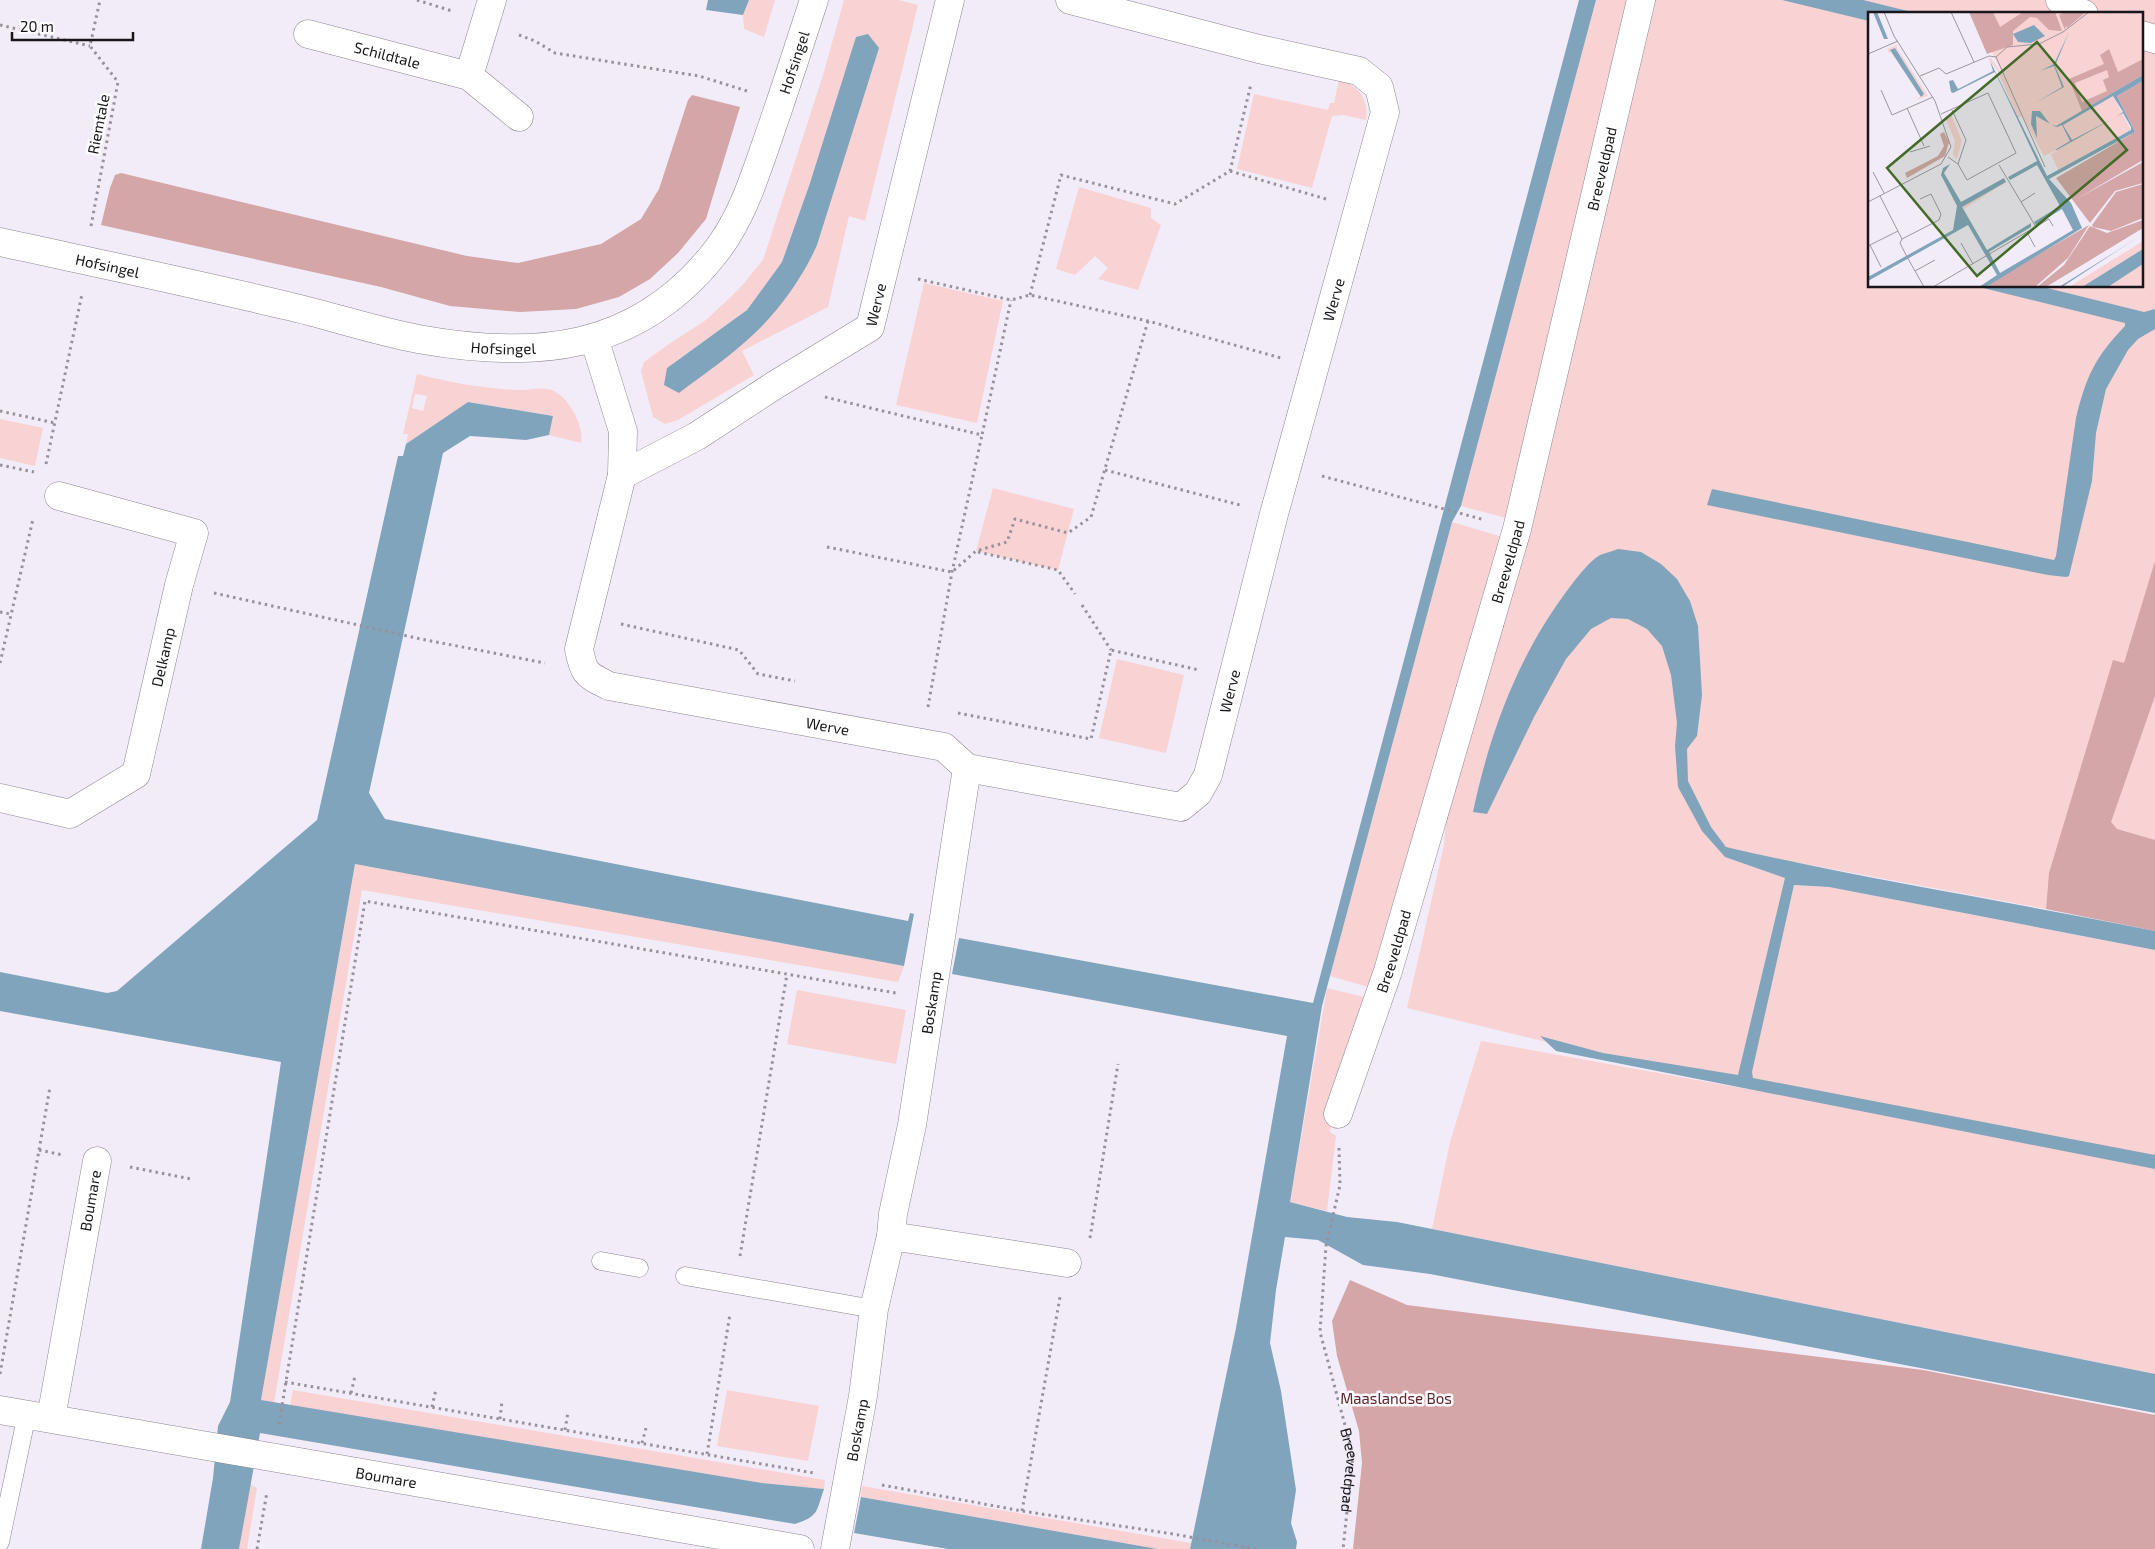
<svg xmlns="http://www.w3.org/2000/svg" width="2155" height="1549" viewBox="0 0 2155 1549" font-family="'Exo 2',sans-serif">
<rect width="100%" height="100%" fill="#f2ecf9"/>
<!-- green -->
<g fill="#f9d2d3" fill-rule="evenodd">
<path d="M749 0H775L764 37 744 29 743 15Z"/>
<path d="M844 0H899L918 5 865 221 849 216 828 307 742 351 754 375 678 420 665 424 653 417 641 371 644 362 669 344 706 320 739 289 763 260 823 75ZM810 183 817 245 796 284 667 368 747 310 782 262Z"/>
<path d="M1596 0H1635L1506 518 1461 506Z"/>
<path d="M1647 0H2155V909L2048 886 2046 909 1794 862 1744 1080 1616 1059 1407 1008 1444 845 1446 821ZM1869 14H2141V286H1869Z"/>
<path d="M1339 79C1359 86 1369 99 1366 120L1343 115 1332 116 1312 188 1237 169 1254 94 1328 110 1330 103H1334Z"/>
<path d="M1079 187 1151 208V218L1161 225 1138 290 1098 279 1108 268 1095 256 1075 275 1056 269Z"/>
<path d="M924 283 1003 301 977 423 896 405Z"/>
<path d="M417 374C442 380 467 386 493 388 502 389 511 390 520 390 532 390 543 386 554 391 570 399 584 426 581 443L549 435 553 416 468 402 406 444 408 434H403ZM415 394 427 396 423 411 412 408Z"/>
<path d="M0 419 43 428 35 466 0 458Z"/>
<path d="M993 488 1074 509 1058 570 976 551Z"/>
<path d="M1452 522 1506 538 1368 987 1330 976Z"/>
<path d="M1117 659 1184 675 1166 753 1099 738Z"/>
<path d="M355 864 904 966 898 982 362 890 274 1403 261 1400Z"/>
<path d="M1794 885 1829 887 2155 950V1374L1432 1229 1450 1142 1481 1041 1747 1089Z"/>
<path d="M1327 988 1364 997 1338 1077 1330 1132 1336 1136 1327 1211 1290 1202Z"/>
<path d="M797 990 906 1010 896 1064 787 1044Z"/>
<path d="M293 1390 825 1480 824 1489 762 1483 290 1406Z"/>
<path d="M727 1390 819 1406 808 1461 717 1446Z"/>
<path d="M250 1484 257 1488 247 1549H239Z"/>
<path d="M862 1486 1191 1543 1190 1549H1158L861 1497Z"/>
</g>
<!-- forest -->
<g fill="#d4a6a8">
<path d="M692 95 740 107 706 219 678 253 650 279 619 297 576 309 520 312 450 306 381 287 101 225 110 188 115 175 121 173 467 256 518 263 601 244 641 219 659 189 688 100Z"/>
<path d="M2155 561V696L2111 822 2117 829 2155 840V931L2046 909 2049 873 2113 660 2124 663Z"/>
<path d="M1350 1280 1407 1305 1923 1370 2155 1415V1549H1353L1362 1463 1359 1431 1337 1356 1332 1321Z"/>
</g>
<!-- water -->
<g fill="#80a4bc">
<path d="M708 0H749L743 15 706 10Z"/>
<path d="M1579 0H1596L1461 506 1452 522 1330 976 1322 1006 1290 1202 1347 1217 1397 1222 2155 1374V1413L1430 1274 1363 1265 1318 1240 1285 1237 1276 1290 1270 1343 1281 1391 1296 1490 1291 1523 1297 1542 1296 1549H1190L1236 1328 1287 1036 952 974 959 938 1313 1003Z"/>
<path d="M1782 0H1863L1920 14H1869V21Z"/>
<path d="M868 34 879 48 817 245C803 277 780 309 755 333 732 355 704 374 679 393L664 385 667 368 747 310 782 262 810 183 856 37Z"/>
<path d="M1975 286H2039L2144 312 2155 309V329L2138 339 2128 350 2106 389 2096 433 2092 481 2069 576 2066 577 2048 575 1707 505 1712 489 2054 560 2056 556 2076 418C2086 377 2095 357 2125 326V323Z"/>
<path d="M468 402 553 416 549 435 526 440 470 436 443 453 369 793 385 819 908 921 910 913 914 914 904 966 355 864 261 1400 762 1483 824 1489C816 1512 819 1516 795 1524L260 1433 239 1549H201L213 1478 218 1426 230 1402 281 1062 0 1011V972L107 993 117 991 317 820 398 456H403L406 444Z"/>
<path d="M1618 549 1641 552 1661 564 1677 579 1690 601 1698 626 1702 695 1697 736 1687 749 1688 781 1711 827 1726 847C1868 880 2012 902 2155 931V950L1829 887 1794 885 1752 1072 1753 1078 2155 1155V1169L1556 1051 1540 1036 1603 1053 1738 1075 1785 878 1725 857 1702 831 1678 787 1675 746 1677 723 1671 675 1662 646 1647 629 1628 619 1611 618 1591 629 1566 659 1534 717 1487 814 1473 812C1490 731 1519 654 1569 588 1577 578 1588 562 1600 555 1606 553 1613 551 1618 549Z"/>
<path d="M861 1497 1158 1549H948L854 1533Z"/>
</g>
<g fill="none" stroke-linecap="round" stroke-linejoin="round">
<!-- service casing -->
<g stroke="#8a8590" stroke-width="19">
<g id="service">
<path d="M601 1261 639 1268"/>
<path d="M685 1276 874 1309"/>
<path d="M0 1542 27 1414"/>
</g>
</g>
<!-- minor casing -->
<g stroke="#8a8590" stroke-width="29">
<g id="minor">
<path d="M2060 0 2068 7 2084 14"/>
<path id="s2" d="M308 34 469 76 519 117"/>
<path d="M2141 35 2155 39"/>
<path d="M469 76 492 0"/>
<path id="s3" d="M594 338 623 431 622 475 579 649C584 675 586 674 609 686L944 747 967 768 1181 807 1198 793 1208 775 1274 514 1385 112 1379 87 1359 71 1259 49 1070 0"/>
<path id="s4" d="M622 475 697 436 775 385 870 327 950 0"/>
<path id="s5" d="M0 798 70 814 136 774 179 585 194 533 59 496"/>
<path id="s6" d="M1338 1114 1388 971 1517 529 1641 0"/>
<path d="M891 1236 1067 1263"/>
<path id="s7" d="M0 1410 800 1549"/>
<path id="s8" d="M51 1418 97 1161"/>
<path id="s9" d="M835 1549 863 1396 874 1309 891 1236 893 1214 912 1125 967 768"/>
</g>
</g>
<!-- tertiary casing -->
<g stroke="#8a8590" stroke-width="29">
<g id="tertiary">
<path id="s10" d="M0 242C96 263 192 283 288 306 331 316 375 331 418 339 534 360 636 352 714 254 739 223 752 185 765 147 782 99 798 49 814 0"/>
</g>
</g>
<!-- path -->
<g stroke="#96929b" stroke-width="3" stroke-dasharray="2.5 4" stroke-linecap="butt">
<path d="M417 0 452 11"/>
<path d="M0 25 90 46"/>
<path d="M519 35 535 41 555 53 699 76 747 91"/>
<path d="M1230 171 1326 199"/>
<path d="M91 226 118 82 90 46 100 0"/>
<path d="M918 279 1011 300 1030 295 1148 321 1281 358"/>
<path d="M1030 295 1061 175 1175 204 1230 171 1251 84"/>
<path d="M825 397 982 435 1011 300"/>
<path d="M0 411 55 423"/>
<path d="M46 464 82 294"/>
<path d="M0 465 34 472"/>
<path d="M1105 470 1240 505"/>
<path d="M1322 476 1485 520"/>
<path d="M827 547 952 572 976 551 1007 542 1015 519 1068 533 1091 517 1148 321"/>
<path d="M978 552 1058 570 1075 594"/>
<path d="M214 593 421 639 545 663"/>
<path d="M1082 605 1111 650"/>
<path d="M0 612 11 614"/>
<path d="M621 624 739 650 758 674 795 681"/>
<path d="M0 663 33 519"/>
<path d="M928 707 952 572 982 435"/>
<path d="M958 713 1091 739 1111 650 1199 670"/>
<path id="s1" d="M1339 1148 1340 1185 1326 1246 1320 1332 1353 1455 1343 1549"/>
<path d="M39 1150 63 1155"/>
<path d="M130 1167 191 1179"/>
<path d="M1090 1238 1118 1064"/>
<path d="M740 1256 787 974"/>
<path d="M0 1374 50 1087"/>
<path d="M285 1382 814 1473"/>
<path d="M351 1393 355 1376"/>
<path d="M432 1407 436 1389"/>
<path d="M500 1419 502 1401"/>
<path d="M279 1424 365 901 896 993"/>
<path d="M565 1430 568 1412"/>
<path d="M642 1443 646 1428"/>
<path d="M707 1454 730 1314"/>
<path d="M882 1485 1022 1511 1173 1534 1256 1549"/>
<path d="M1022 1511 1060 1297"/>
<path d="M257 1549 267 1492"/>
</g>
<!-- service -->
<use href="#service" stroke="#fff" stroke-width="18"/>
<!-- minor -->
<use href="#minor" stroke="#fff" stroke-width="28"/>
<!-- tertiary -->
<use href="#tertiary" stroke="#fff" stroke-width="28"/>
</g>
<g text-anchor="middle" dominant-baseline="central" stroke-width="5" stroke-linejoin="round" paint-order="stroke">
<!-- street labels -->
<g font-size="15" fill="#18161a" stroke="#fdfcff">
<text stroke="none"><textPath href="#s2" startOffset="82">Schildtale</textPath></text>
<text stroke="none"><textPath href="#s10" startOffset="964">Hofsingel</textPath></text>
<text transform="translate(98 124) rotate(-79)">Riemtale</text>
<text stroke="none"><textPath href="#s6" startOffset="982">Breeveldpad</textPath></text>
<text stroke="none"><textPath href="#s10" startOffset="110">Hofsingel</textPath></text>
<text stroke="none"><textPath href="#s3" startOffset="1495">Werve</textPath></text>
<text stroke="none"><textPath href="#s4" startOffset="312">Werve</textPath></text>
<text stroke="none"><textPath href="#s10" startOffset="515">Hofsingel</textPath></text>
<text stroke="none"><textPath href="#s6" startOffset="578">Breeveldpad</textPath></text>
<text stroke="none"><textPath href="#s5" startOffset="269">Delkamp</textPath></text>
<text stroke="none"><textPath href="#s3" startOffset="1090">Werve</textPath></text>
<text stroke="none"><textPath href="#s3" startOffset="594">Werve</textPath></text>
<text stroke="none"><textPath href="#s6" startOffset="172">Breeveldpad</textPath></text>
<text stroke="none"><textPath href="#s9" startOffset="555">Boskamp</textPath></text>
<text stroke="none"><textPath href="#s8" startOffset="221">Boumare</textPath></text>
<text stroke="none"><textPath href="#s9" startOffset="121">Boskamp</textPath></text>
<text stroke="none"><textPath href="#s1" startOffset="328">Breeveldpad</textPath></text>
<text stroke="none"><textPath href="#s7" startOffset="392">Boumare</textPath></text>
</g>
<!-- park labels -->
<g font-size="15" fill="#5f262b" stroke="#fdfcff">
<text x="1396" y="1398">Maaslandse Bos</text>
</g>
</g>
<!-- overview -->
<g transform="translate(1868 12)">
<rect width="275" height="275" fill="#f2ecf9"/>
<path d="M105 0H275V57L245 81 194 111 245 84 263 118 190 158 183 142 192 136 176 144 154 104 150 106 129 58 120 47 123 46 135 63ZM29 33V36L60 84 48 88 56 82 27 36 21 41 19 37ZM83 102 94 129 89 147 85 143 87 129 77 105ZM138 170 96 197 119 238 94 195ZM275 229V237L214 275H201ZM275 252V275H240L254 266Z" fill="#f9d2d3"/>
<path d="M101 0H125L132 15 155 0H187L194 19 181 18 169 6 162 5 145 19V33L119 42ZM196 0H218L199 16 198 13 197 18 191 3ZM241 37 250 60 275 47V63L214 99 201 67 236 52 232 43ZM239 58 241 65 235 68 239 79 214 90 207 71ZM275 69V148L207 188 275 150V171L247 179 222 211 188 166 267 120 249 84ZM76 120 81 130 77 144 39 166 37 161 70 144 76 134 72 122ZM275 172V206L243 219 225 215 224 213 248 180ZM275 208V216L178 275H169L196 253 222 214 239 221ZM221 213 200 246 167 275H122L120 272Z" fill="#d4a6a8" fill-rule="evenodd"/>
<path d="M5 0H9L20 27H16ZM166 13 177 24 163 31 150 30 145 22ZM201 20 187 54 196 75 167 91 194 75 186 54 172 59 186 52ZM27 36 56 82 53 85 22 38ZM122 49 179 164 263 118V115L255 101 248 105 255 100 245 84 195 113 204 128 246 106 189 138H187L202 129 194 113 189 115 186 114 168 104 169 126 163 112 164 99H172L182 112 188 114 275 63V69L249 84 267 120 181 167 203 191 214 216 118 275H111L129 263 100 213 0 269V265L85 218 89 194 73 163 75 156 82 152 76 161 93 190 136 166 138 170 94 195 119 238 163 211V215L121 240 132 261 205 218 194 197 168 213 166 210 192 194 169 153 142 168 140 165 169 149 127 60 85 81 83 80 81 69 85 68 90 77 125 59ZM275 222 194 275H191L247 240ZM275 237V252L240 275H214Z" fill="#80a4bc"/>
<path fill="none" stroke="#9b96a0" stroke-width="1" d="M83 0 106 50M0 42 30 29M128 45 177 155M128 45 139 35 171 32 195 20 221 0M52 64 71 56 78 62 121 44 128 45M13 78 24 103 65 85M39 96 56 134M84 98 98 128 90 152M73 102 120 81 148 141 99 168 90 152 80 145M42 140 62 134M131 153 168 215M5 160 16 181M12 184 34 227 32 231 38 243 56 275M0 190 73 152 83 135 67 89 26 24 16 0M153 190 167 181M159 220 167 235M34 227 71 208 73 202 63 182 52 187M93 231 105 252M2 233 13 255M0 234 30 219M47 259 67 248M65 275 181 207 185 214"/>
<path fill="#416b27" fill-opacity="0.15" stroke="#416b27" stroke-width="2.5" d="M169 30 259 138 109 264 19 156Z"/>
<rect width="275" height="275" fill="none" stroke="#18161a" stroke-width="2.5"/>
</g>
<!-- scale -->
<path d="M12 32v8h121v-8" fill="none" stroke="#18161a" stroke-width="2.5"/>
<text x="20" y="32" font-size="15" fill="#18161a" stroke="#fdfcff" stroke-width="4" paint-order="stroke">20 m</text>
</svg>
